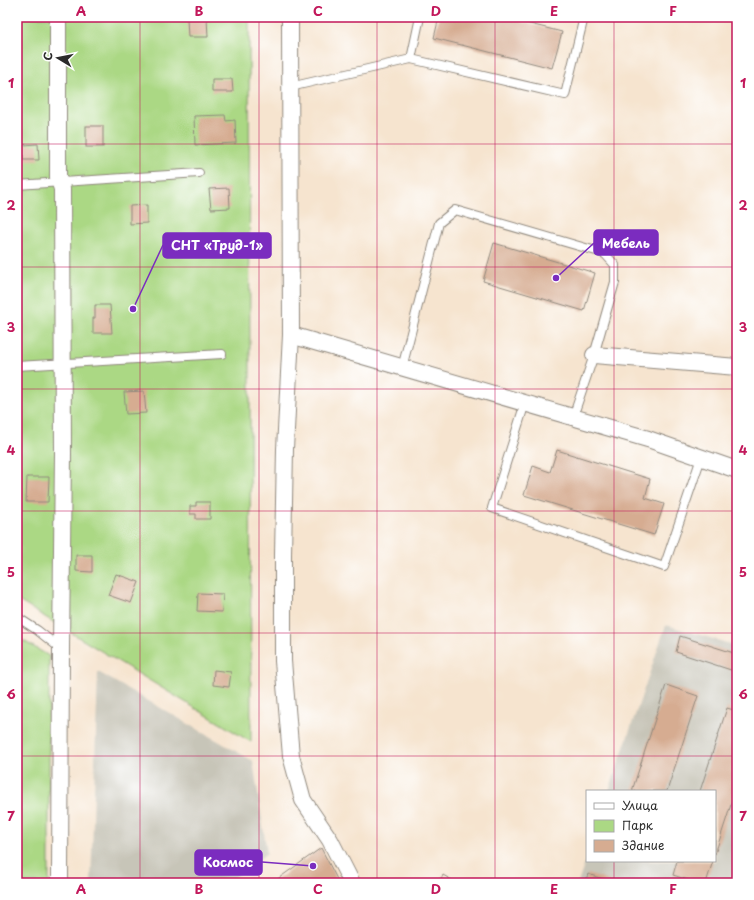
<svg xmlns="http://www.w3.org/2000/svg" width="754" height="900" viewBox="0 0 754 900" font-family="'Playpen Sans',sans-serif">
<rect width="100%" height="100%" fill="#fff"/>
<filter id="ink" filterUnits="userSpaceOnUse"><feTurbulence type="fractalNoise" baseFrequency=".025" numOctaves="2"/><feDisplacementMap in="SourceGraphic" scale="8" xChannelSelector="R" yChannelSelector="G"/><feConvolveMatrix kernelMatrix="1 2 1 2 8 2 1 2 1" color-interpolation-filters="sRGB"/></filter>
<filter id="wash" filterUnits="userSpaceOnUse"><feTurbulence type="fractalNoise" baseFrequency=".012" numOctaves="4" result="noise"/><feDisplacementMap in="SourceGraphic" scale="16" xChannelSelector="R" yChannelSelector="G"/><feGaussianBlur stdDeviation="0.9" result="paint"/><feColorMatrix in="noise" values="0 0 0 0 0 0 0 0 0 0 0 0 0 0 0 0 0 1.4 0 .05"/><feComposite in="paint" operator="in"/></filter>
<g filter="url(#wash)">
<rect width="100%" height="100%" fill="#f6e4cf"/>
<!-- industrial -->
<g fill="#c7c5b8">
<path d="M666 625 737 646V883H578L587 857V861H715V791H609Z"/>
<path d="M98 672 253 761 267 853 227 883H91Z"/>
</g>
<!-- green -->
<g fill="#abd884" stroke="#6b8258">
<path d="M17 17H249L251 742 17 600Z"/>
<path d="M17 637 49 656V883H17Z"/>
</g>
<g id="blocks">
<!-- building -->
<g fill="#d6ac91">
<path d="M439 17H502L562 32 552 68 434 38Z"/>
<path d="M207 18 208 37H188L187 19Z"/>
<path d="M212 79H232L233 92H212Z"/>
<path d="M225 115 226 121 235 120 236 143 195 145 194 116Z"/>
<rect x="86" y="126" width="17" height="21"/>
<path d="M38 144 39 160H23V145Z"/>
<path d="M229 188 230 208 211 209 209 189Z"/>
<path d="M147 205V223L130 224V206Z"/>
<path d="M494 243 595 273 584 311 483 281Z"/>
<path d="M95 305H110L112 333H93V318H95Z"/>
<path d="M144 391 146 413 126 414 124 392Z"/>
<path d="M557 450 650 479 645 498 664 504 654 535 524 495 533 466 550 472Z"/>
<path d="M27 477H49L48 502H26Z"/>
<path d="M196 502H210V519H196V514H190V506H196Z"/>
<path d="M76 555H92V572L76 571Z"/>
<path d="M116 574 139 582 131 603 108 595Z"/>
<path d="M198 593 223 594 222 612 197 611Z"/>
<path d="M680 636 737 654V672L676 652Z"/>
<path d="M214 670 231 672 229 687 213 685Z"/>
<path d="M666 685 698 696 667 791H632Z"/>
<path d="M727 708 737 711V786L715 854V791H700Z"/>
<path d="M321 848 339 883H272Z"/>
<path d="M677 861H713L706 883H697L673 875Z"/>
<path d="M588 874 615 883H585Z"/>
<path d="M443 875 457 883H439Z"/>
</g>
</g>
</g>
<g filter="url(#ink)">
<use href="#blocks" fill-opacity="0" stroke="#90887d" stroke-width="1"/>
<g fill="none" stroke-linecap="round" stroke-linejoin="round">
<!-- lane casing -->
<g stroke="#90887d" stroke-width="10">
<g id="lane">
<path d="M411 59 420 17"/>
<path d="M290 87 411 59 565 95 584 17"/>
<path d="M17 185 199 173"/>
<path d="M17 366 222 354"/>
<path d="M402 368 439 223 455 210 596 251 605 254 615 265V282L594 355 573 417"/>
<path d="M525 403 492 508 664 567 701 458"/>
<path d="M17 617 37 630 61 649"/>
</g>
</g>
<!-- street casing -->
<g stroke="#90887d" stroke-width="18">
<g id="street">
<path d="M58 17V177L62 189 63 453 61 649 60 883"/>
<path d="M290 17 291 335 285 449 283 555V661L291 756 303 800 330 840 352 883"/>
<path d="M291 335 648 439 737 470"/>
<path d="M594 355 737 367"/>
</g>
</g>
<!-- lane -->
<use href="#lane" stroke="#fff" stroke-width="8"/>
<!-- street -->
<use href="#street" stroke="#fff" stroke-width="16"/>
</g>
</g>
<!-- grid -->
<path fill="none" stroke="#c2185b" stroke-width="1" stroke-opacity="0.55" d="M140 17V883M259 17V883M377 17V883M495 17V883M614 17V791M17 144H737M17 267H737M17 389H737M17 511H737M17 633H737M17 756H737M614 861V883"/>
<!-- callouts -->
<path fill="none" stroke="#7b2cbf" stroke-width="1.5" d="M556 278L594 243M133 309L163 245M313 866L262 862"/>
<g fill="#7b2cbf" stroke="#fff" stroke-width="1.5">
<circle cx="556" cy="278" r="4"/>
<circle cx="133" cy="309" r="4"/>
<circle cx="313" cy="866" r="4"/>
</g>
<g fill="#7b2cbf" stroke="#7b2cbf" stroke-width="1.5">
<rect x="594" y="230" width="64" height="25" rx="4"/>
<rect x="163" y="233" width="108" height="25" rx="4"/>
<rect x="195" y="850" width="67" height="25" rx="4"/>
</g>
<g font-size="13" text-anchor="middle" font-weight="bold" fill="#fff">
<text x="626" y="248">Мебель</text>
<text x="217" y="250">СНТ «Труд-1»</text>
<text x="228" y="867">Космос</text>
</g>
<!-- margin -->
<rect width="754" height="900" fill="none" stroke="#fff" stroke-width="44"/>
<!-- legend -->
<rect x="586" y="790" width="130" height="72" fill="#ffffff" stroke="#aaaaaa"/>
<rect x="594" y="803" width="20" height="6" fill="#ffffff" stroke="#aaaaaa"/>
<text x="622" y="810" font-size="12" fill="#2b2b2b">Улица</text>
<rect x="594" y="820" width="20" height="12" fill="#abd884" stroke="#aaaaaa"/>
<text x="622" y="830" font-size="12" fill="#2b2b2b">Парк</text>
<rect x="594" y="840" width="20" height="12" fill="#d6ac91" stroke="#aaaaaa"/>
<text x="622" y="850" font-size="12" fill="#2b2b2b">Здание</text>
<!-- north arrow -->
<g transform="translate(58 58) rotate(280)" stroke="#ffffff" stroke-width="3" paint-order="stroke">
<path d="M0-3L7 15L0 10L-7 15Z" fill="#2b2b2b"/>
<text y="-6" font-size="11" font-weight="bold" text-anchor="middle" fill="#2b2b2b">С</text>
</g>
<rect x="22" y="22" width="710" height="856" fill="none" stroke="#c2185b" stroke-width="1.5"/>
<g font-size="13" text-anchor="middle" font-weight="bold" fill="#c2185b">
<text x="81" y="16">A</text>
<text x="199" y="16">B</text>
<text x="318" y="16">C</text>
<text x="436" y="16">D</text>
<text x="554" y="16">E</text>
<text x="673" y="16">F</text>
<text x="11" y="88">1</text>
<text x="743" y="88">1</text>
<text x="11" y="210">2</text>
<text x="743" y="210">2</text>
<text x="11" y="332">3</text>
<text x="743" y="332">3</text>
<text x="11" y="455">4</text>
<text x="743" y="455">4</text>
<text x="11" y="577">5</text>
<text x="743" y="577">5</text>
<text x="11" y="699">6</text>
<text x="743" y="699">6</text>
<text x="11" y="821">7</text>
<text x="743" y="821">7</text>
<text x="81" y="894">A</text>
<text x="199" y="894">B</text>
<text x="318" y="894">C</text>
<text x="436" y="894">D</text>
<text x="554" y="894">E</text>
<text x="673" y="894">F</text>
</g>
</svg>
